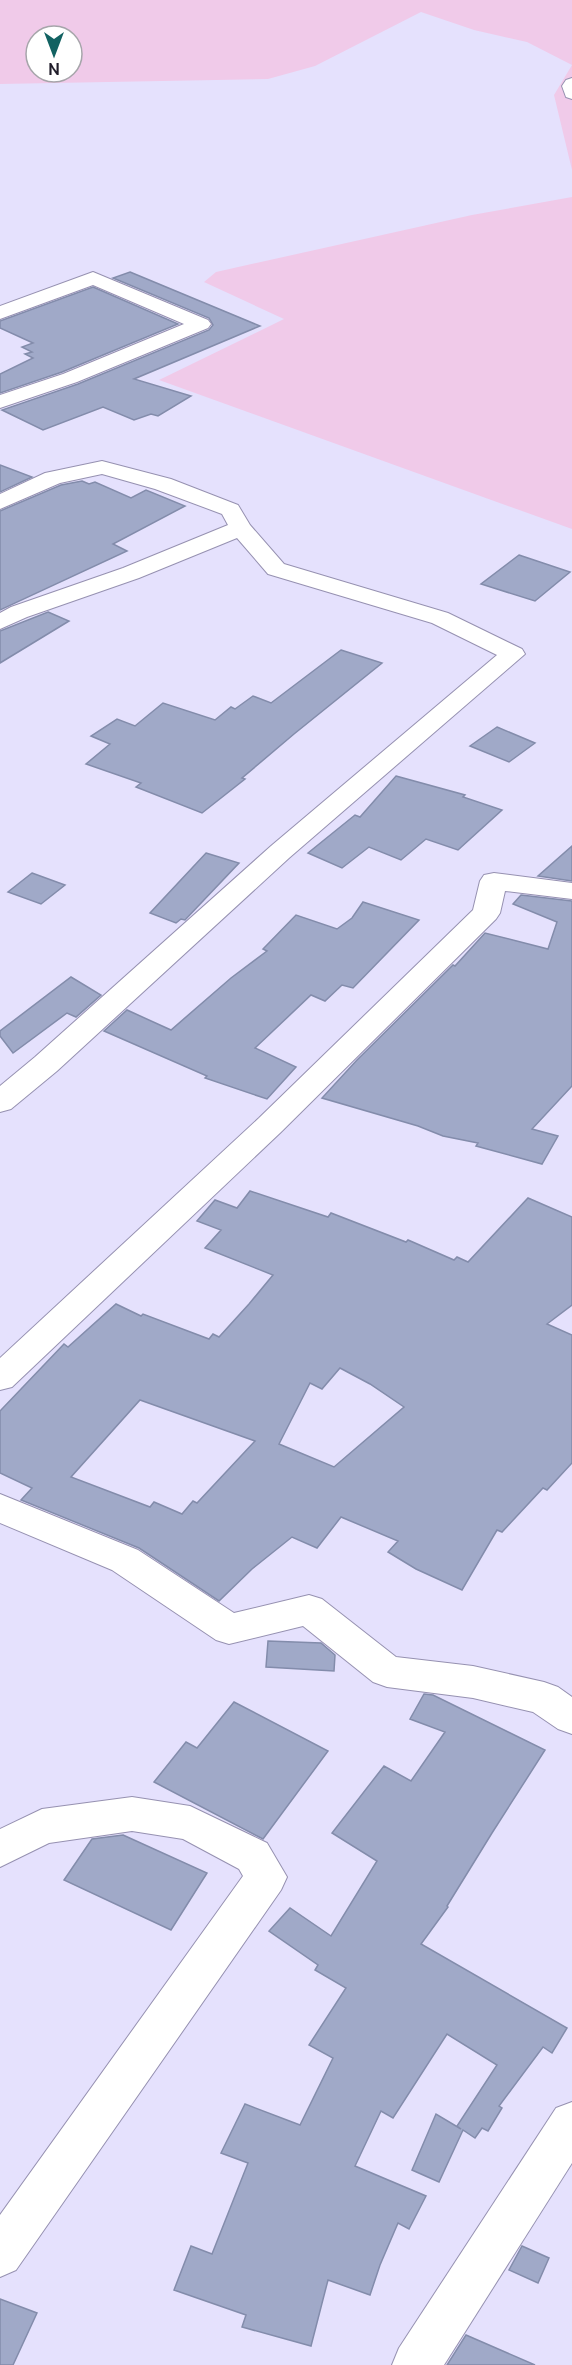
<svg xmlns="http://www.w3.org/2000/svg" width="572" height="2365" viewBox="0 0 572 2365" font-family="Ubuntu,sans-serif">
<rect width="100%" height="100%" fill="#e5e1fd"/>
<!-- green -->
<g fill="#f0cae9" fill-rule="evenodd">
<path d="M0 0H572V170L554 95 572 65 527 42 474 30 421 12 315 66 268 79 0 84ZM36 36H72V72H36Z"/>
<path d="M572 197V529L159 380 284 319 204 282 216 272 472 215Z"/>
</g>
<!-- building -->
<g fill="#a0a9c8" stroke="#838cab" stroke-width="1.5" fill-rule="evenodd">
<path d="M130 272 260 326 134 379 191 396 158 416 151 414 134 420 103 407 43 430 2 410 78 384 209 330 213 325 209 318 113 278Z"/>
<path d="M93 287 178 324 62 372 0 393V374L33 358 25 354 32 352 22 347 33 343 0 328V321Z"/>
<path d="M0 465 32 477 0 492Z"/>
<path d="M82 481 89 484 95 482 131 498 146 490 185 506 113 544 127 551 0 610V511L61 485Z"/>
<path d="M519 555 570 572 535 601 481 584Z"/>
<path d="M48 612 69 621 0 663V631Z"/>
<path d="M341 650 382 663 294 734 242 778 245 779 202 813 136 787 141 783 86 764 110 744 91 736 117 719 135 726 163 703 215 720 231 707 235 709 253 696 271 703Z"/>
<path d="M497 727 535 743 509 762 470 746Z"/>
<path d="M396 776 465 795 463 797 502 810 458 850 426 839 401 860 369 847 342 868 308 853 355 815 360 817Z"/>
<path d="M572 846V881L538 876Z"/>
<path d="M206 853 239 863 185 920 181 919 176 923 150 913Z"/>
<path d="M32 873 65 885 41 904 8 892Z"/>
<path d="M521 895 572 901V1086L532 1129 558 1136 542 1164 476 1146 478 1143 443 1136 418 1126 322 1098 357 1060 453 965 455 966 485 933 548 949 557 922 513 904Z"/>
<path d="M363 902 419 920 353 988 342 985 325 1001 311 995 255 1048 296 1067 267 1099 205 1078 207 1076 104 1031 127 1010 171 1030 231 978 267 951 263 949 296 915 337 929 352 918Z"/>
<path d="M71 977 101 995 76 1017 67 1013 13 1053 0 1036V1031Z"/>
<path d="M250 1191 328 1217 331 1213 406 1242 408 1240 454 1260 457 1257 468 1262 528 1198 572 1217V1305L547 1324 572 1335V1463L547 1490 543 1488 502 1532 497 1530 462 1590 416 1569 388 1552 398 1541 341 1517 317 1548 292 1537 252 1569 219 1601 139 1548 21 1500 32 1488 0 1473V1411L64 1344 68 1347 116 1304 141 1316 143 1314 209 1339 213 1334 219 1337 249 1304 273 1275 205 1248 221 1230 197 1221 215 1200 237 1208ZM340 1368 370 1384 404 1407 334 1467 279 1444 310 1383 322 1389ZM140 1400 255 1441 197 1503 193 1501 182 1514 154 1502 150 1507 71 1477Z"/>
<path d="M268 1641 321 1643 335 1655 334 1671 266 1667Z"/>
<path d="M424 1694 433 1695 545 1750 492 1833 447 1906 448 1907 421 1944 567 2028 552 2053 543 2047 499 2106 502 2108 488 2131 482 2128 475 2138 463 2130 439 2182 412 2170 436 2114 461 2129 457 2126 497 2065 447 2034 393 2118 381 2111 355 2166 426 2196 409 2229 398 2223 380 2265 370 2295 328 2280 311 2346 242 2327 246 2315 174 2290 191 2246 212 2254 248 2163 221 2153 245 2104 300 2125 333 2058 309 2045 346 1988 315 1970 318 1965 269 1931 290 1908 331 1936 377 1861 332 1833 384 1766 411 1781 445 1732 410 1719Z"/>
<path d="M234 1702 328 1751 263 1839 154 1782 186 1742 197 1748Z"/>
<path d="M123 1835 207 1873 171 1930 64 1880 92 1839Z"/>
<path d="M522 2246 549 2258 538 2283 509 2270Z"/>
<path d="M0 2299 37 2313 13 2365H0Z"/>
<path d="M466 2335 535 2365H447Z"/>
</g>
<g fill="none" stroke-linecap="round" stroke-linejoin="round">
<!-- minor casing -->
<g stroke="#9691b1" stroke-width="2">
<g id="minor">
<path d="M572 78V99L566 97 562 86 566 80Z"/>
<path d="M93 272 208 320 211 324 208 328 77 382 0 408V395L63 374 184 324 93 285 0 319V306Z"/>
<path d="M102 461 171 479 238 505 250 525 284 564 448 613 522 649 525 654 289 858 57 1071 11 1109 0 1112V1086L35 1057 271 846 497 655 432 623 268 574 237 538 139 578 27 617 0 629V613L11 607 123 568 228 525 222 514 155 489 102 474 60 483 0 509V494L45 473Z"/>
<path d="M494 873 572 883V899L505 891 500 913 496 919 281 1132 12 1387 0 1390V1358L259 1118 473 910 480 881 484 875Z"/>
<path d="M0 1494 138 1550 234 1613 309 1595 322 1599 396 1657 473 1666 544 1682 558 1687 572 1697V1734L558 1729 533 1712 473 1698 387 1687 373 1682 303 1626 229 1644 216 1640 112 1570 0 1523Z"/>
<path d="M132 1797 190 1806 267 1843 287 1877 281 1890 16 2270 0 2277V2215L243 1876 239 1869 183 1839 132 1831 49 1843 0 1867V1829L42 1809Z"/>
<path d="M572 2102V2163L444 2365H392L399 2348 556 2108Z"/>
</g>
</g>
<!-- minor -->
<use href="#minor" fill="#fff" fill-rule="evenodd"/>
</g>
<!-- north arrow -->
<g transform="translate(54 54) rotate(180)"><circle r="28" fill="#ffffff" stroke="#a6a5aa" stroke-width="1.5"/>
<path d="M0-4.5L10 22L0 15L-10 22Z" fill="#126262"/>
<text y="-9" font-size="16" font-weight="bold" text-anchor="middle" fill="#211e2b">N</text>
</g>
</svg>
